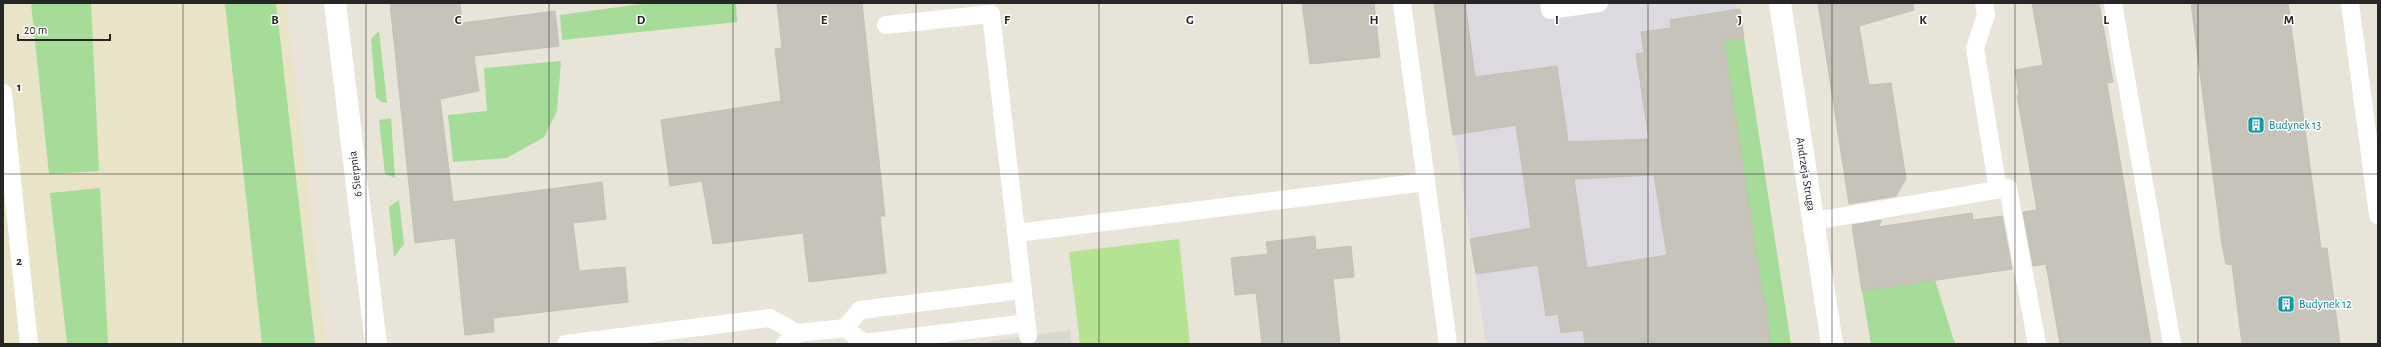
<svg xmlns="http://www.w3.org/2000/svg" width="2381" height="347" viewBox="0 0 2381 347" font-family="'Alegreya Sans',sans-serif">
<rect width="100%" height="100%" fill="#e8e4d8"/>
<!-- industrial -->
<path fill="#dcd9e1" d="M1435 3H1736L1790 344H1486Z"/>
<!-- education -->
<path fill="#e9e4c8" d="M3 3H286L326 344H3Z"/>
<!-- green -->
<g fill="#a4dc98">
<path d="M31 3H91L99 171 49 174Z"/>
<path d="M225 3H276L315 344H262Z"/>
<path d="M648 3H736L737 22 562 40 560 15Z"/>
<path d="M379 31 387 103 381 102 376 97 371 39Z"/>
<path d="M1744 38 1791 344H1770L1765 299 1763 298 1726 61 1724 41Z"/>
<path d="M561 61 557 111 544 137 507 158 453 162 448 115 487 111 484 68Z"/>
<path d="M391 118 395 178 385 174 379 120Z"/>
<path d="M100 188 108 344H67L50 193Z"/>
<path d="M399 200 404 244 394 257 389 207Z"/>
<path d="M1935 280 1955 344H1871L1862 291Z"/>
</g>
<!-- pitch -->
<path fill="#b5e394" d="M1179 239 1190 344H1080L1069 252Z"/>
<!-- plaza -->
<path fill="#d9d7cf" d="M1070 330 1072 344H976L1028 336Z"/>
<!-- building -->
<g fill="#c6c3bb" stroke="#c3c0b3" fill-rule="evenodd">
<path d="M390 3H460L462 23 555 11 559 46 474 56 479 91 440 99 453 202 602 182 606 219 573 223 579 271 625 267 628 302 493 318 494 332 465 335 455 238 415 243Z"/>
<path d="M777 3H862L885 216H880L886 273 809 282 803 233 713 244 702 181 670 186 661 120 781 101 775 49 782 48Z"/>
<path d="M1302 3H1374L1380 57 1310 64Z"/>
<path d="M1434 3H1465L1475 77 1557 66 1568 142 1649 139 1636 54 1644 53 1641 32 1671 28 1670 20 1740 9 1744 38 1724 41 1763 298H1765L1770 344H1585L1583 330 1561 333 1558 314 1546 316 1538 265 1476 274 1470 239 1531 228 1516 125 1453 135ZM1654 175 1667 255 1587 268 1574 179Z"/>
<path d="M1818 3H1913L1914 10 1859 26 1869 85 1891 83 1906 179 1896 196 1849 204Z"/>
<path d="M2032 3H2099L2113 82 2107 83 2151 344H2060L2046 264 2033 266 2023 212 2037 210 2017 95H2019L2015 70 2043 65Z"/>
<path d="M2191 3H2288L2321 248H2327L2340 344H2242L2232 265 2226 264 2222 245Z"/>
<path d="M1972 213 1973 220 2002 216 2012 269 1862 291 1852 225 1882 220 1878 227Z"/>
<path d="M1315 236 1316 250 1351 246 1354 277 1333 279 1340 344H1262L1256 293 1235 295 1231 258 1268 254 1266 242Z"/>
</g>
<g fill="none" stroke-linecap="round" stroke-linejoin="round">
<!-- lane -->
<g stroke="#fff" stroke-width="18">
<path d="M1402 3 1448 344"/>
<path d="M1549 3 1550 10 1599 3"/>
<path d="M1984 3 1986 15 1975 48 1998 190"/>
<path d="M2113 3 2172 344"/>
<path d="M2350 3 2378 215"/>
<path d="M886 25 991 14 1028 336"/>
<path d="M3 93 29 344"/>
<path d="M1814 221 2008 188 2037 344"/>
<path d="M1016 233 1426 182"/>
<path d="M845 328 864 343 1026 323"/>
<path d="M566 344 770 318 797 333"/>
<path d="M785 344 797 333 845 328 860 310 1022 290"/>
</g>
<!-- secondary -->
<g stroke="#fff" stroke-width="22">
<path d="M335 3 376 344"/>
<path d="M1780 3 1832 344"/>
</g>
</g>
<!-- grid -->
<path fill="none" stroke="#262626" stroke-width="1" stroke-opacity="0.55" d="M183 3V344M366 3V344M549 3V344M733 3V344M916 3V344M1099 3V344M1282 3V344M1465 3V344M1648 3V344M1832 3V344M2015 3V344M2198 3V344M3 174H2378"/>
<!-- icons -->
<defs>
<g id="building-square" transform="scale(0.9)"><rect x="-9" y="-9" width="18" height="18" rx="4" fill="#0f9aa8" stroke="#fff"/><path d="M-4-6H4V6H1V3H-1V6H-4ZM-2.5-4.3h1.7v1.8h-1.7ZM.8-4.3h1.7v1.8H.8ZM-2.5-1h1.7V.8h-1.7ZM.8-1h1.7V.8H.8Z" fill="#fff"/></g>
</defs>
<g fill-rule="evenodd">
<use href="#building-square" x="2256" y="125"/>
<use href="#building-square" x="2286" y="304"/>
</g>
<g text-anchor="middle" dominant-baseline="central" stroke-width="3" stroke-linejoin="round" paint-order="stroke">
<!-- culture labels -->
<g font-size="12" fill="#0d838f" stroke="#fff" text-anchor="start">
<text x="2269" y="125">Budynek 13</text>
<text x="2299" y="304">Budynek 12</text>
</g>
<!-- street labels -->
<g font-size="12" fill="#262626" stroke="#fff">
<text transform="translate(355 174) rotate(-97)">6 Sierpnia</text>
<text transform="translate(1806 174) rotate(81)">Andrzeja Struga</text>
</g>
</g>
<g font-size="13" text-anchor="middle" font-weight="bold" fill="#262626" stroke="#fff" stroke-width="3" stroke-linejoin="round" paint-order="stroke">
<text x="275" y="24">B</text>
<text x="458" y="24">C</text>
<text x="641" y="24">D</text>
<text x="824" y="24">E</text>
<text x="1007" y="24">F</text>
<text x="1190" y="24">G</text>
<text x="1374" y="24">H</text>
<text x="1557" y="24">I</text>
<text x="1740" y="24">J</text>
<text x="1923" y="24">K</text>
<text x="2106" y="24">L</text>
<text x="2289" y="24">M</text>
<text x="19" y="91">1</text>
<text x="19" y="265">2</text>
</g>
<!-- border -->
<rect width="2381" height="347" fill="none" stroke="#262626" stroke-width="8"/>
<!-- scale -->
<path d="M18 34v6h92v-6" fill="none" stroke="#262626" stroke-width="2"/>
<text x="24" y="34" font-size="12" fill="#262626" stroke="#ffffff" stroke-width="3" paint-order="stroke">20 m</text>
</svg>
